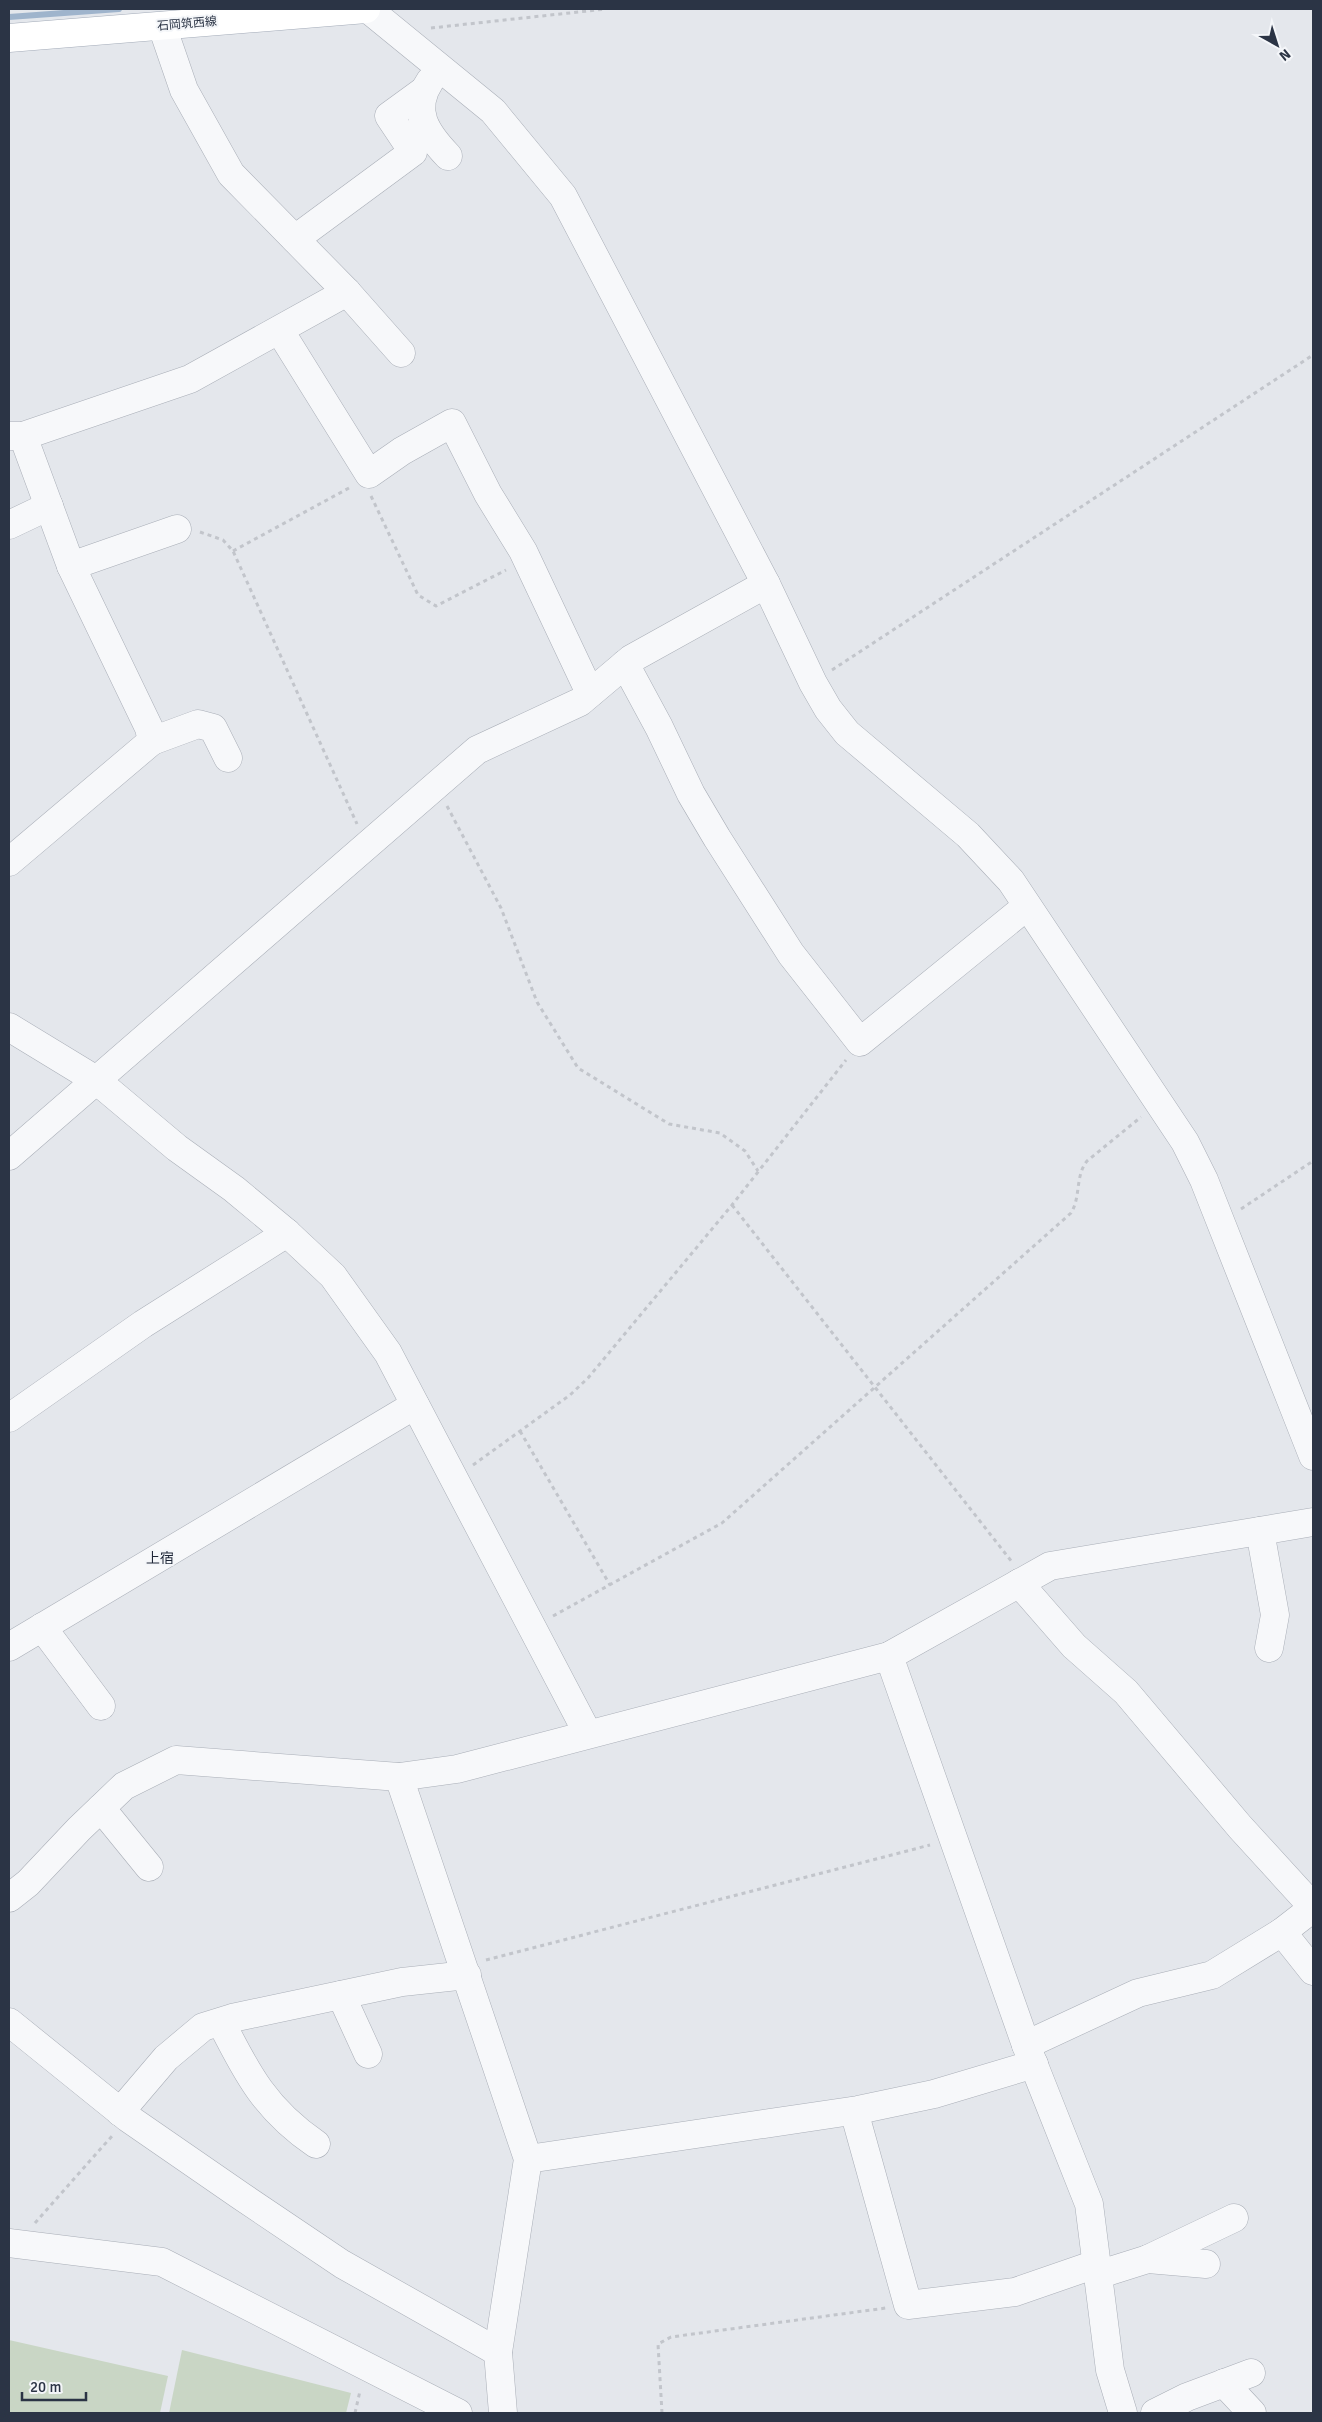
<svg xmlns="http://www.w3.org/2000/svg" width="1322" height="2422" viewBox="0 0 1322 2422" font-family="Signika,'Noto Sans JP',sans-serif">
<rect width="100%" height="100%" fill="#e4e7ec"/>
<!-- green -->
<g fill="#c9d6c5">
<path d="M9 2340 168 2376 160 2413H9Z"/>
<path d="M182 2350 351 2393 346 2413H169Z"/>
</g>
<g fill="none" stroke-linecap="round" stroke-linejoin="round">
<!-- stream -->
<path stroke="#9fb4cc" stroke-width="6" d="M9 17 119 9"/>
<!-- minor casing -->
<g stroke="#a9aeb7" stroke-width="29">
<g id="minor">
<path d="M368 9 493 111 563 196 766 584 813 683 828 709 847 733 968 835 1011 881 1185 1142 1204 1180 1313 1456"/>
<path d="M162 26 184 90 231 174 347 292 401 353"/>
<path d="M430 81C410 111 427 134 448 156"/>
<path d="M295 239 413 152 389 116 422 92"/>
<path d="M280 331 369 474 402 451 452 423 488 494 523 551 590 693"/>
<path d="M9 436H23L190 379 347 292"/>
<path d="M9 525 49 506"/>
<path d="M71 566 177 529"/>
<path d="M625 664 659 727 691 794 717 838 791 954 860 1042 1027 906"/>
<path d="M152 741 198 724 213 728 228 758"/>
<path d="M9 862 152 741 149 728 71 566 23 436"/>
<path d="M9 1027 96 1080 177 1148 234 1189 287 1233 333 1276 388 1353 588 1734"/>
<path d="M9 1156 477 750 580 702 631 659 766 584"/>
<path d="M9 1418 143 1324 287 1233"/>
<path d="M1260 1531 1275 1615 1269 1648"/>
<path d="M1019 1583 1074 1646 1126 1692 1240 1827 1313 1907"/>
<path d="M42 1627 101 1706"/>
<path d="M9 1647 415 1405"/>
<path d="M889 1656 1026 2045 1089 2204 1110 2370 1123 2413"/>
<path d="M399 1777 528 2159 498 2352 503 2413"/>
<path d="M101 1808 149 1867"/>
<path d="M9 1898 28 1883 79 1829 124 1786 176 1760 399 1777 457 1769 889 1656 1050 1566 1313 1522"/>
<path d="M1282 1932 1313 1971"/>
<path d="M341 1995 368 2054"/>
<path d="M9 2022 128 2118 241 2196 342 2264 498 2352"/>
<path d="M221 2022C247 2074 266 2110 316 2144"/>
<path d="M1026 2045 1138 1993 1212 1975 1282 1932 1313 1908"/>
<path d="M854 2111 908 2305 1015 2292 1096 2264"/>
<path d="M120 2112 166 2058 203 2027 232 2018 402 1982 467 1975"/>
<path d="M528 2159 858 2110 934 2094 1034 2064"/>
<path d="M9 2243 162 2262 458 2413"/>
<path d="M1148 2259 1206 2264"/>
<path d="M1097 2275 1148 2259 1234 2218"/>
<path d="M1224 2383 1252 2413"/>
<path d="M1155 2413 1187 2397 1251 2373"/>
</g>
</g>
<!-- major casing -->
<g stroke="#a3abb8" stroke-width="29">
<path id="major" d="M9 38 366 9"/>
</g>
<!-- path -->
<g stroke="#c2c5cb" stroke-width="3" stroke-dasharray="4 4" stroke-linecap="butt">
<path d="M431 28 606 9"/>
<path d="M371 496 418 595 436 606 506 570"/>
<path d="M200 532 223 540 233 551 357 824"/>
<path d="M233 551 349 488"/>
<path d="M832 670 1313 355"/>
<path d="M447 806 501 908 537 1002 578 1068 669 1124 720 1133 745 1151 758 1171"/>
<path d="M732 1205 1012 1562"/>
<path d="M1241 1209 1313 1161"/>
<path d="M520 1431 610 1585"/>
<path d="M473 1465 570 1395 588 1378 732 1205 846 1060"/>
<path d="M553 1616 722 1523 1071 1213C1081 1197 1075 1176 1087 1161L1141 1117"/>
<path d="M486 1960 930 1845"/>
<path d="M35 2223 112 2136"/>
<path d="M355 2413 360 2391"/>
<path d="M662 2413 658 2344 671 2337 886 2308"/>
</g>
<!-- minor -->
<use href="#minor" stroke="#f7f8fa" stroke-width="28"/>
<!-- major -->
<use href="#major" stroke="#fff" stroke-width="28"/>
</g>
<g text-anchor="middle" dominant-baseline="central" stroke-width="4" stroke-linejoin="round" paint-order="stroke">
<!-- street labels -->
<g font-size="12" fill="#2b3445" stroke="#f4f6f9">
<text transform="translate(187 24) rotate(-5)">石岡筑西線</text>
</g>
<!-- neighbourhood labels -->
<g font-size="14" fill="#1d2536" stroke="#f4f6f9">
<text x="160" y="1558">上宿</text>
</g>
</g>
<!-- border -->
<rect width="1322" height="2422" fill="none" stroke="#2b3445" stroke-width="20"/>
<!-- north arrow -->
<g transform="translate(1277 45) rotate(141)" stroke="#f4f6f9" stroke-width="4" paint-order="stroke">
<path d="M0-4L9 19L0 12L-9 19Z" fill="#2b3445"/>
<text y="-8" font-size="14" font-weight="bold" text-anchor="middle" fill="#2b3445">N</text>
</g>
<!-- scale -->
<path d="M22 2392v8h64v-8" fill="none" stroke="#2b3445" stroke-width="2.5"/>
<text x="30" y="2392" font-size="15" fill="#2b3445" stroke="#f4f6f9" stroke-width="4" paint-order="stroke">20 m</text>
</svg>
